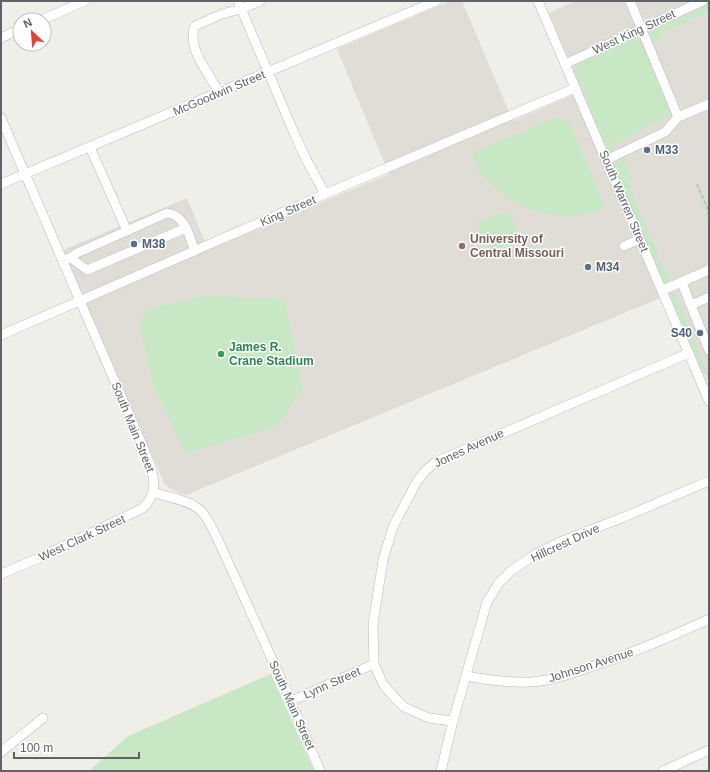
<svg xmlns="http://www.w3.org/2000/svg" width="710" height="772" viewBox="0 0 710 772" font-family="Arial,sans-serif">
<rect width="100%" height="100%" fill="#f0eee8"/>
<!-- education -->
<path fill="#e0ddd6" d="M450 1H462L513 121 582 91 549 13 575 1H709V384L670 294 186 495 179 493 168 487 164 483 158 469 63 250 187 198 208 250 389 174 337 49Z"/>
<!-- green -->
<g fill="#c7e7c5">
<path d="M709 5V11L660 33 662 39 654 42 651 35V32Z"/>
<path d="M634 39H638L640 41 671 113 669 116 611 146 614 154 612 155 609 153 574 69 577 65Z"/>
<path d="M557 117 569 121 605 208 582 215 562 217 534 211 514 202 493 185 479 171 472 153Z"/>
<path d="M623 160 632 177 628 185 658 255 653 258 614 167 616 163Z"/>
<path d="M695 185 709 215V222Z"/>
<path d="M509 210 521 241 489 254 477 223Z"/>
<path d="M661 261 670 281 667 284 664 282 656 264Z"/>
<path d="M672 292 675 294 708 373 706 375 703 373 670 296V293Z"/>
<path d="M204 296 284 299 303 389 276 427 185 453 153 384 139 323 147 309Z"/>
<path d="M271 674 314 771H89L128 736Z"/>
</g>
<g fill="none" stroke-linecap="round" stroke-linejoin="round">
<!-- minor casing -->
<g stroke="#b5b8bb" stroke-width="10">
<g id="minor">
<path d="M238 1 294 133 306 159 325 194"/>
<path d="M538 1 709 401"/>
<path d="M630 1 678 117 709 104"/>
<path d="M41 20 85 1"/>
<path d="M1 38 20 29"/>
<path d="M565 64 703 1"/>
<path d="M219 93C210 73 186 50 195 26L222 14 241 9 260 1"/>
<path d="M1 118 144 449C152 471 162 489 143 508L39 558 1 574"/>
<path d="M90 147 127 231"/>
<path d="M606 160 665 132 678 117"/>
<path d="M1 184 436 1"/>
<path d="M624 246 640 239"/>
<path d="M71 258 87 270 186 228"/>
<path d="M63 262 77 253 167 213C185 215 189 236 195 251"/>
<path d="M682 283 709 350"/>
<path d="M663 290 709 270"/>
<path d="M691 305 709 297"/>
<path d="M1 335 325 194 575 88"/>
<path d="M153 492C167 497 189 500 200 510 208 517 214 532 219 542L291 701 320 771"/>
<path d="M466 676C488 680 508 683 530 682 551 681 570 674 590 667 631 654 670 637 709 619"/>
<path d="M291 701 374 664"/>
<path d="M453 721 429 718 404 707 395 698 383 684 374 664 373 624 383 560 393 527 416 483 426 470 436 462 689 353"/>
<path d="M1 752 43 718"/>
<path d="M441 771 453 721 487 602 499 583 511 571 534 555 560 542 624 517 709 481"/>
<path d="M663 771 709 750"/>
</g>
</g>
<!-- path -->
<path stroke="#9fc8a8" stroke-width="1.5" stroke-dasharray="4 2" stroke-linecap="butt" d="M697 184 709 212"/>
<!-- minor -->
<use href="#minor" stroke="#fff" stroke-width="9"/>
</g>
<!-- markers -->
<g fill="#5c6f8a" stroke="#fff" stroke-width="1.5">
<circle cx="647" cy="150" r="4"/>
<circle cx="134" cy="244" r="4"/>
<circle cx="588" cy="267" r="4"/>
<circle cx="700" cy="333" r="4"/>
</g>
<circle fill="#8d6e63" stroke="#fff" stroke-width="1.5" cx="462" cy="246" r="4"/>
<circle fill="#2e9e5b" stroke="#fff" stroke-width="1.5" cx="221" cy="354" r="4"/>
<g text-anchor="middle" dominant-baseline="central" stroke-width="3" stroke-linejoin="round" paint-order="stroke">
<!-- street labels -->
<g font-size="12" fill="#5f6367" stroke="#fff">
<text transform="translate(634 32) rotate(-25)">West King Street</text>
<text transform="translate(219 93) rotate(-23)">McGoodwin Street</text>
<text transform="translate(624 201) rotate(67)">South Warren Street</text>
<text transform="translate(288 211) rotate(-24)">King Street</text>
<text transform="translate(133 427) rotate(68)">South Main Street</text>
<text transform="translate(469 448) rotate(-25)">Jones Avenue</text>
<text transform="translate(82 538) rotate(-25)">West Clark Street</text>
<text transform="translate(565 543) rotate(-25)">Hillcrest Drive</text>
<text transform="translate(591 665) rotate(-18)">Johnson Avenue</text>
<text transform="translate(332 683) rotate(-24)">Lynn Street</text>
<text transform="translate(292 705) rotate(66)">South Main Street</text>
</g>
<!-- service labels -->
<g font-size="12" font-weight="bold" fill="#4e5e75" stroke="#fff" text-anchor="start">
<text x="655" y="150">M33</text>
<text x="142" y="244">M38</text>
<text x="596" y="267">M34</text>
<text x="692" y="333" text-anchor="end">S40</text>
</g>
<!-- education labels -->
<g font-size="12" font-weight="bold" fill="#785e54" stroke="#fff" text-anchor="start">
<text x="470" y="239">University of<tspan x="470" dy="14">Central Missouri</tspan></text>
</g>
<!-- leisure labels -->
<g font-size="12" font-weight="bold" fill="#27864d" stroke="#fff" text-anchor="start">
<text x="229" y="347">James R.<tspan x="229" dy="14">Crane Stadium</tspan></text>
</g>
</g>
<!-- border -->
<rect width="710" height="772" fill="none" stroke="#5f6367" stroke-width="4"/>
<!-- north arrow -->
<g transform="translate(32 32) rotate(334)"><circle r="19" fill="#ffffff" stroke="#bfc1c2"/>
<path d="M0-3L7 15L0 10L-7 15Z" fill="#e53f39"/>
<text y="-6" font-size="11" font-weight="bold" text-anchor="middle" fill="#5f6367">N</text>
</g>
<!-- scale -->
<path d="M14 752v6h125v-6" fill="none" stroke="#5f6367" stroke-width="2"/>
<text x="20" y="752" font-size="12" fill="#5f6367" stroke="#ffffff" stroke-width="3" paint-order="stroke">100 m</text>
</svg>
